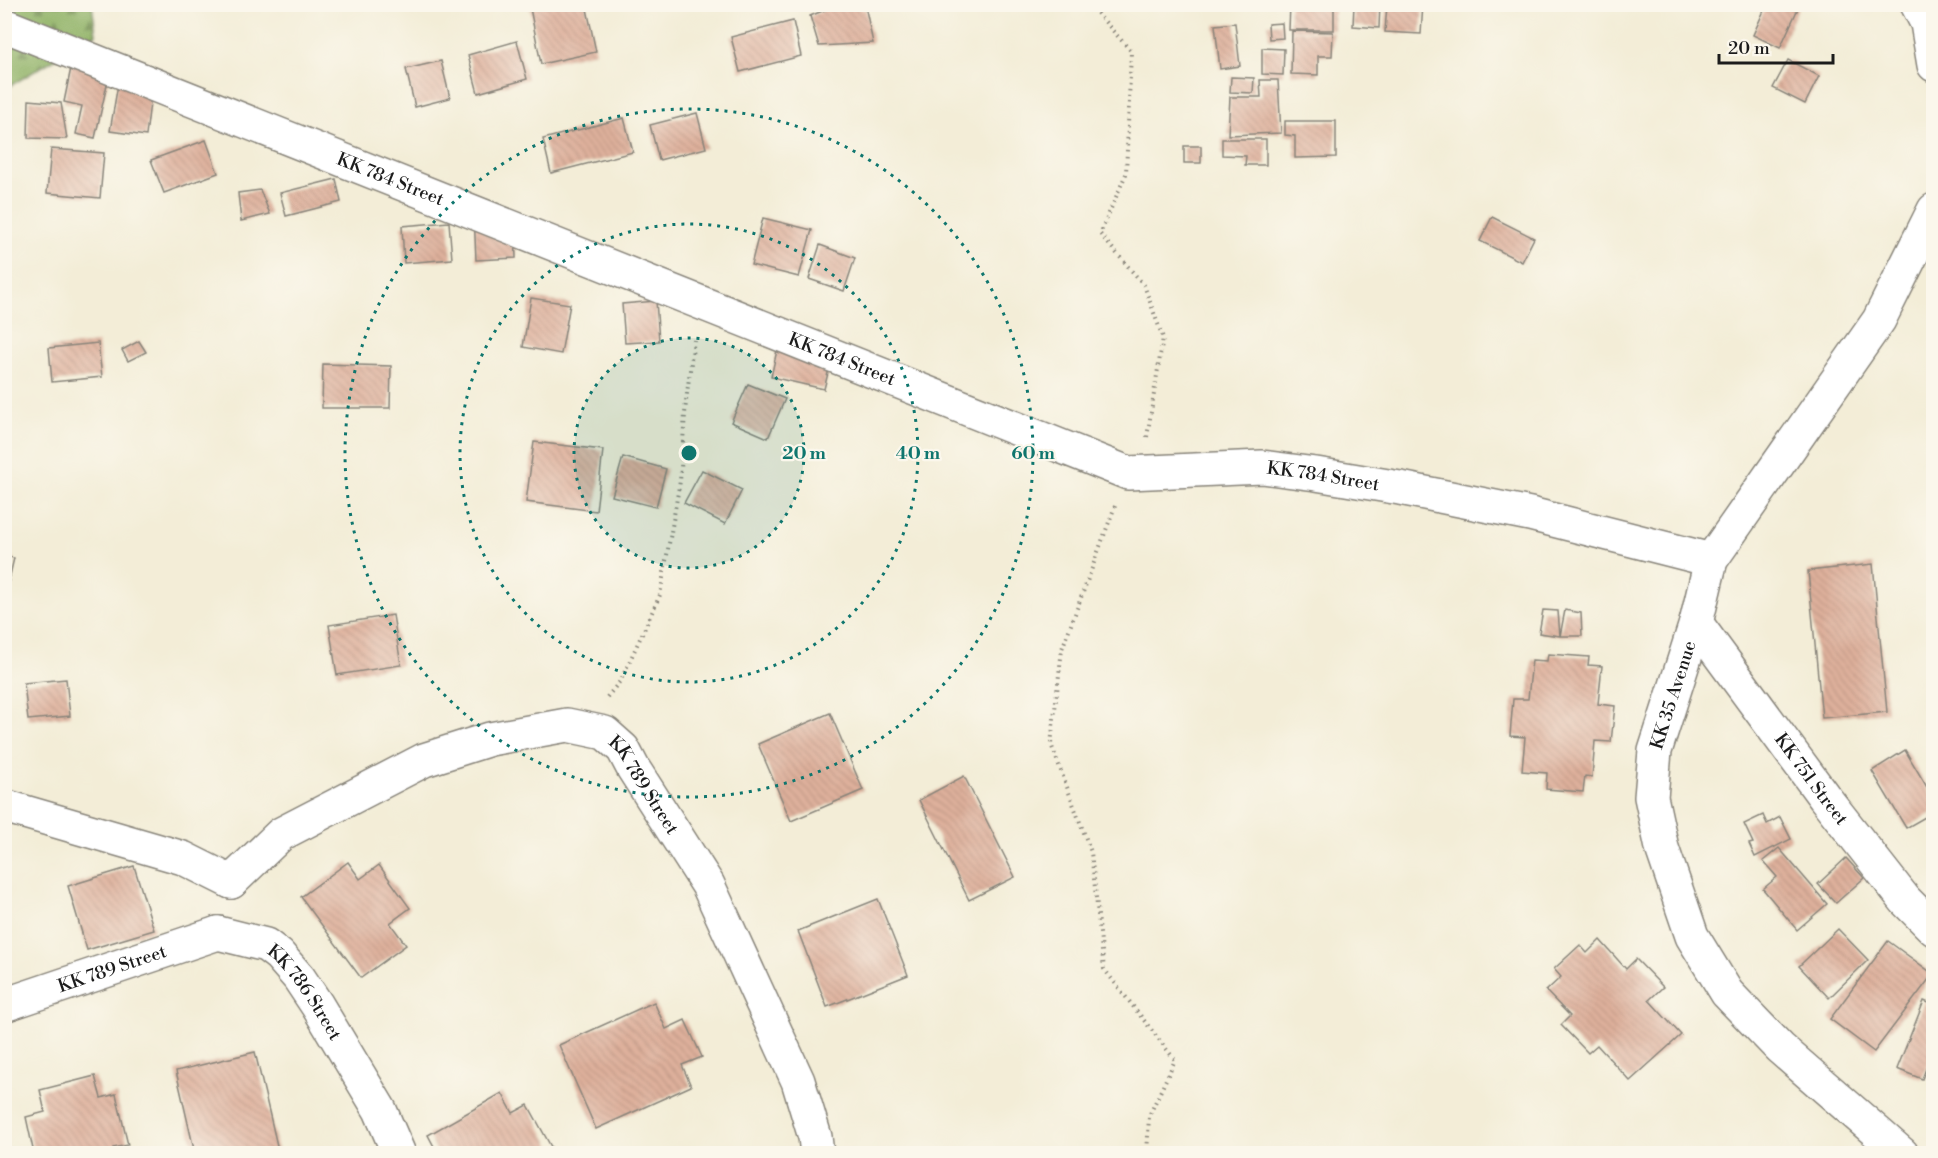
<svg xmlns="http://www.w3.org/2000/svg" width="1938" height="1158" viewBox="0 0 1938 1158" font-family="'Libre Bodoni',serif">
<defs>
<pattern id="forest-firs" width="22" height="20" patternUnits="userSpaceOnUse" patternTransform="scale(1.5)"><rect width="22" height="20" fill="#90b266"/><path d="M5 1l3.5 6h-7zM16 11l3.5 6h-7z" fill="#759053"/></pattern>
<pattern id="building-back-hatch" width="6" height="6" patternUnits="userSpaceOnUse" patternTransform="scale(1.5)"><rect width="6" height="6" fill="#deb09b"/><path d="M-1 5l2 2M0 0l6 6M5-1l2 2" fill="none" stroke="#be9785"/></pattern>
</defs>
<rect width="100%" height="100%" fill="#fbf7ec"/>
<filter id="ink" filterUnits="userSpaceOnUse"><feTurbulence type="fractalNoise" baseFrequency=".0167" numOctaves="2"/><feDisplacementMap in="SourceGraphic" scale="12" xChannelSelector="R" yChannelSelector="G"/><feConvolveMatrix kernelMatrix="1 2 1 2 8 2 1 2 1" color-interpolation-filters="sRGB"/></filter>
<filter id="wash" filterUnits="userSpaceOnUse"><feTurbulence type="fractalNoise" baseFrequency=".008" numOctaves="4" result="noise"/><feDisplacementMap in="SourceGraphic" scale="24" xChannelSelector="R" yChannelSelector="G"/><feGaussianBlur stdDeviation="1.35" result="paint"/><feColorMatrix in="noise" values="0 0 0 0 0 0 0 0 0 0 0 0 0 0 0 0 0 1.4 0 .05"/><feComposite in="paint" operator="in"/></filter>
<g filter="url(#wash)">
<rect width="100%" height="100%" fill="#f3edd7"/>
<!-- forest -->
<path fill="url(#forest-firs)" stroke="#566741" stroke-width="1.5" d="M5 5H92L96 34 5 89Z"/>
<g id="blocks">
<!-- building -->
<g fill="url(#building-back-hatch)">
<path d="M547 4H586L596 52 541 64 530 8Z"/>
<path d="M824 4H844L866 10 873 43 819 46 810 16 825 10Z"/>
<path d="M1290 4H1334V30H1289Z"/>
<path d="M1354 4H1380L1379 28 1353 26Z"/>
<path d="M1387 4H1423L1421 34 1385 32Z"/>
<path d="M1767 4H1800L1780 48 1753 35Z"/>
<path d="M793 21 801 56 740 72 731 37Z"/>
<path d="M1235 23 1240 66 1220 69 1215 25Z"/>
<path d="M1282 23 1283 38 1269 39 1268 24Z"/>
<path d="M1292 31 1333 32 1332 56H1318V75L1291 74Z"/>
<path d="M517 41 527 79 478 93 468 55Z"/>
<path d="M1262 48 1284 49 1283 75 1262 74Z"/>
<path d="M1788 60 1819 76 1805 104 1773 88Z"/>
<path d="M441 61 450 98 415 107 406 69Z"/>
<path d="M72 63 110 71 95 138 76 134 82 106 64 102Z"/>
<path d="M120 72 153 77 146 136 110 131Z"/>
<path d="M1231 77 1254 78 1253 93 1230 92Z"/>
<path d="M1260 80H1278L1281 133 1228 135 1230 97H1261Z"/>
<path d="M29 100 61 103 67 139 28 138Z"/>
<path d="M697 113 706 148 659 160 650 125Z"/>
<path d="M624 118 633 152 551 173 543 139Z"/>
<path d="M1285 121H1336V157L1295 158V136L1285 135Z"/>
<path d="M1222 139H1266V165H1245L1246 156 1222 155Z"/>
<path d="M206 140 218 173 164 193 151 160Z"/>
<rect x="1184" y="146" width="17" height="17"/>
<path d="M51 149 104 153 100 198 47 193Z"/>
<path d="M336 179 341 202 286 216 280 193Z"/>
<path d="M260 190 270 214 241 221 238 193Z"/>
<path d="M514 211 516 258 476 260 474 213Z"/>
<path d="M1492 217 1534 238 1522 262 1480 241Z"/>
<path d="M763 218 812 230 799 277 751 265Z"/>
<path d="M449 222 452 259 404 263 402 226Z"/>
<path d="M820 245 855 258 844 291 809 279Z"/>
<path d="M531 298 570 304 561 354 523 347Z"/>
<path d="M656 301 659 341 625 343 622 304Z"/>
<path d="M780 337 834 349 824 389 771 377Z"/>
<path d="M139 341 146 352 128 361 122 350Z"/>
<path d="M98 343 102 377 52 382 49 348Z"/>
<path d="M323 364 391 366 390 408H322Z"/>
<path d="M748 384 785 399 768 438 731 422Z"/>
<path d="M534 442 603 450 596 511 526 502Z"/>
<path d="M623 457 666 469 656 507 612 496Z"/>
<path d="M702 470 742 490 725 524 684 503Z"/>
<path d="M4 556 14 558 5 597H4Z"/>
<path d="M1873 564 1887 712 1822 718 1808 571Z"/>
<path d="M1543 610 1558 611 1560 636 1565 610 1581 613 1582 636H1560L1539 633Z"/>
<path d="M393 615 401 665 337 675 329 625Z"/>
<path d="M1548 654 1589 657 1588 665 1602 666 1598 704 1615 706 1611 742 1595 741 1592 777 1585 776 1583 792 1546 789 1547 773 1522 771 1525 737 1510 736 1513 699H1528L1532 660 1547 661Z"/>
<path d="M66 679 70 716 28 720 24 683Z"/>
<path d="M830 713 863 790 791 821 758 744Z"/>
<path d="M1905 750 1934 799V812L1906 828 1872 771Z"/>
<path d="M964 776 1015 877 969 900 919 800Z"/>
<path d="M1763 815 1767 824 1780 817 1791 839 1755 857 1749 844 1753 843 1744 824Z"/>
<path d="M1779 848 1827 904 1797 930 1763 889 1777 877 1763 861Z"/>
<path d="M1846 858 1864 878 1836 903 1818 884Z"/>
<path d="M348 862 360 879 379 865 410 908 390 923 406 945 361 978 301 897Z"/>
<path d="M134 866 154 930 87 950 68 886Z"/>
<path d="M878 899 908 975 827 1007 798 931Z"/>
<path d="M1838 929 1868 960 1829 998 1799 966Z"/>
<path d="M1600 940 1626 969 1636 959 1663 987 1649 1000 1681 1035 1630 1081 1597 1045 1588 1053 1561 1025 1570 1016 1546 991 1561 977 1554 969 1580 945 1587 953Z"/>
<path d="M1888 941 1933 974 1874 1052 1830 1019Z"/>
<path d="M1924 1001 1934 1005V1063L1929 1061 1922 1079 1897 1069Z"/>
<path d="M654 1002 666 1029 685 1020 702 1057 682 1065 691 1086 596 1129 559 1045Z"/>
<path d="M255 1052 279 1154H195L176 1071Z"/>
<path d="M95 1076 101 1098 116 1094 128 1145 113 1148 115 1154H34L26 1117 45 1112 40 1090Z"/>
<path d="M502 1093 513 1113 528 1105 555 1154H438L428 1135Z"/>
</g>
</g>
</g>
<g filter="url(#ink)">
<use href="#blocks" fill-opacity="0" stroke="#88847a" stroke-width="1.5"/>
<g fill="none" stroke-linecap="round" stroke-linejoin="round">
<!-- minor casing -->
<g stroke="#88847a" stroke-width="36">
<g id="minor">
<path id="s1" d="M4 25 1128 473 1262 467 1316 474 1400 488 1530 514 1711 560"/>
<path id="s2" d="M1696 623 1825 798 1905 900 1934 929"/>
<path d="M4 806 183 858 231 882"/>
<path id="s3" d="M231 882 281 834 424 760 490 739 567 725 605 733 623 749 633 768 708 885 798 1081 815 1137 817 1154"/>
<path id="s4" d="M218 933 266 945 279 955 299 978 317 1005 380 1110 399 1154"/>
<path id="s5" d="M4 1005 218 933"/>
</g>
</g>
<!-- secondary casing -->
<g stroke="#88847a" stroke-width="36">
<g id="secondary">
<path d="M1917 4 1927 23 1934 65"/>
<path id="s6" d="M1902 1154 1780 1048 1727 993 1692 936 1662 848 1651 797 1655 751 1696 623 1711 560 1879 320 1934 210"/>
</g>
</g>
<!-- path -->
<g stroke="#88847a" stroke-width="4" stroke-dasharray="1.5 4.5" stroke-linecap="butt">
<path d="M1089 4 1131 51 1126 174 1100 234 1144 285 1163 338 1147 437"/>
<path d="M1115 506 1062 649 1051 744 1091 852 1104 969 1175 1060 1149 1116 1147 1154"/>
<path d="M607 697 621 680 660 595 680 481 686 401 694 340"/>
</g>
<!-- minor -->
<use href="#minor" stroke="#fff" stroke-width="33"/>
<!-- secondary -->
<use href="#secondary" stroke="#fff" stroke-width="33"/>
</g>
</g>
<!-- distance rings -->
<circle cx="689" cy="453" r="115" fill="#0f766e" fill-opacity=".12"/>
<g fill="none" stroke="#0f766e" stroke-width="3" stroke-dasharray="3 6">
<circle cx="689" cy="453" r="115"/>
<circle cx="689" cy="453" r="229"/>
<circle cx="689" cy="453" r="344"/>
</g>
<g text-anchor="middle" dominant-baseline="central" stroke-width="4.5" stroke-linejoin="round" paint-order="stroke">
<!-- street labels -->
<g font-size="18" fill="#1c1c1c" stroke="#fbf7ec">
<text stroke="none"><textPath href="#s1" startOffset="416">KK 784 Street</textPath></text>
<text stroke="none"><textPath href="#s1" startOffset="902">KK 784 Street</textPath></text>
<text stroke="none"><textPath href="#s1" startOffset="1406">KK 784 Street</textPath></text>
<text stroke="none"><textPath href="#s6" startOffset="555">KK 35 Avenue</textPath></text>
<text stroke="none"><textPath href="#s2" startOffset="194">KK 751 Street</textPath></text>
<text stroke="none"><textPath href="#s3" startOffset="482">KK 789 Street</textPath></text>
<text stroke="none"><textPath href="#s5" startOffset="114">KK 789 Street</textPath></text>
<text stroke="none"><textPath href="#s4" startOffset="111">KK 786 Street</textPath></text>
</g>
</g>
<circle cx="689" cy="453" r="9" fill="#0f766e" stroke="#fbf7ec" stroke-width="3"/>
<g font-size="18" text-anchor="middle" font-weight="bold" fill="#0f766e" stroke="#fbf7ec" stroke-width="4.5" stroke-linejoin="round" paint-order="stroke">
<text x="804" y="459">20 m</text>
<text x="918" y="459">40 m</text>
<text x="1033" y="459">60 m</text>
</g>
<!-- margin -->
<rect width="1938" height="1158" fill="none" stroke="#fbf7ec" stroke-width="24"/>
<!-- scale -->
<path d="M1719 54v9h114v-9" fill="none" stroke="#1c1c1c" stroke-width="3"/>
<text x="1728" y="54" font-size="18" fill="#1c1c1c" stroke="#fbf7ec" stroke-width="4.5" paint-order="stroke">20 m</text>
</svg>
